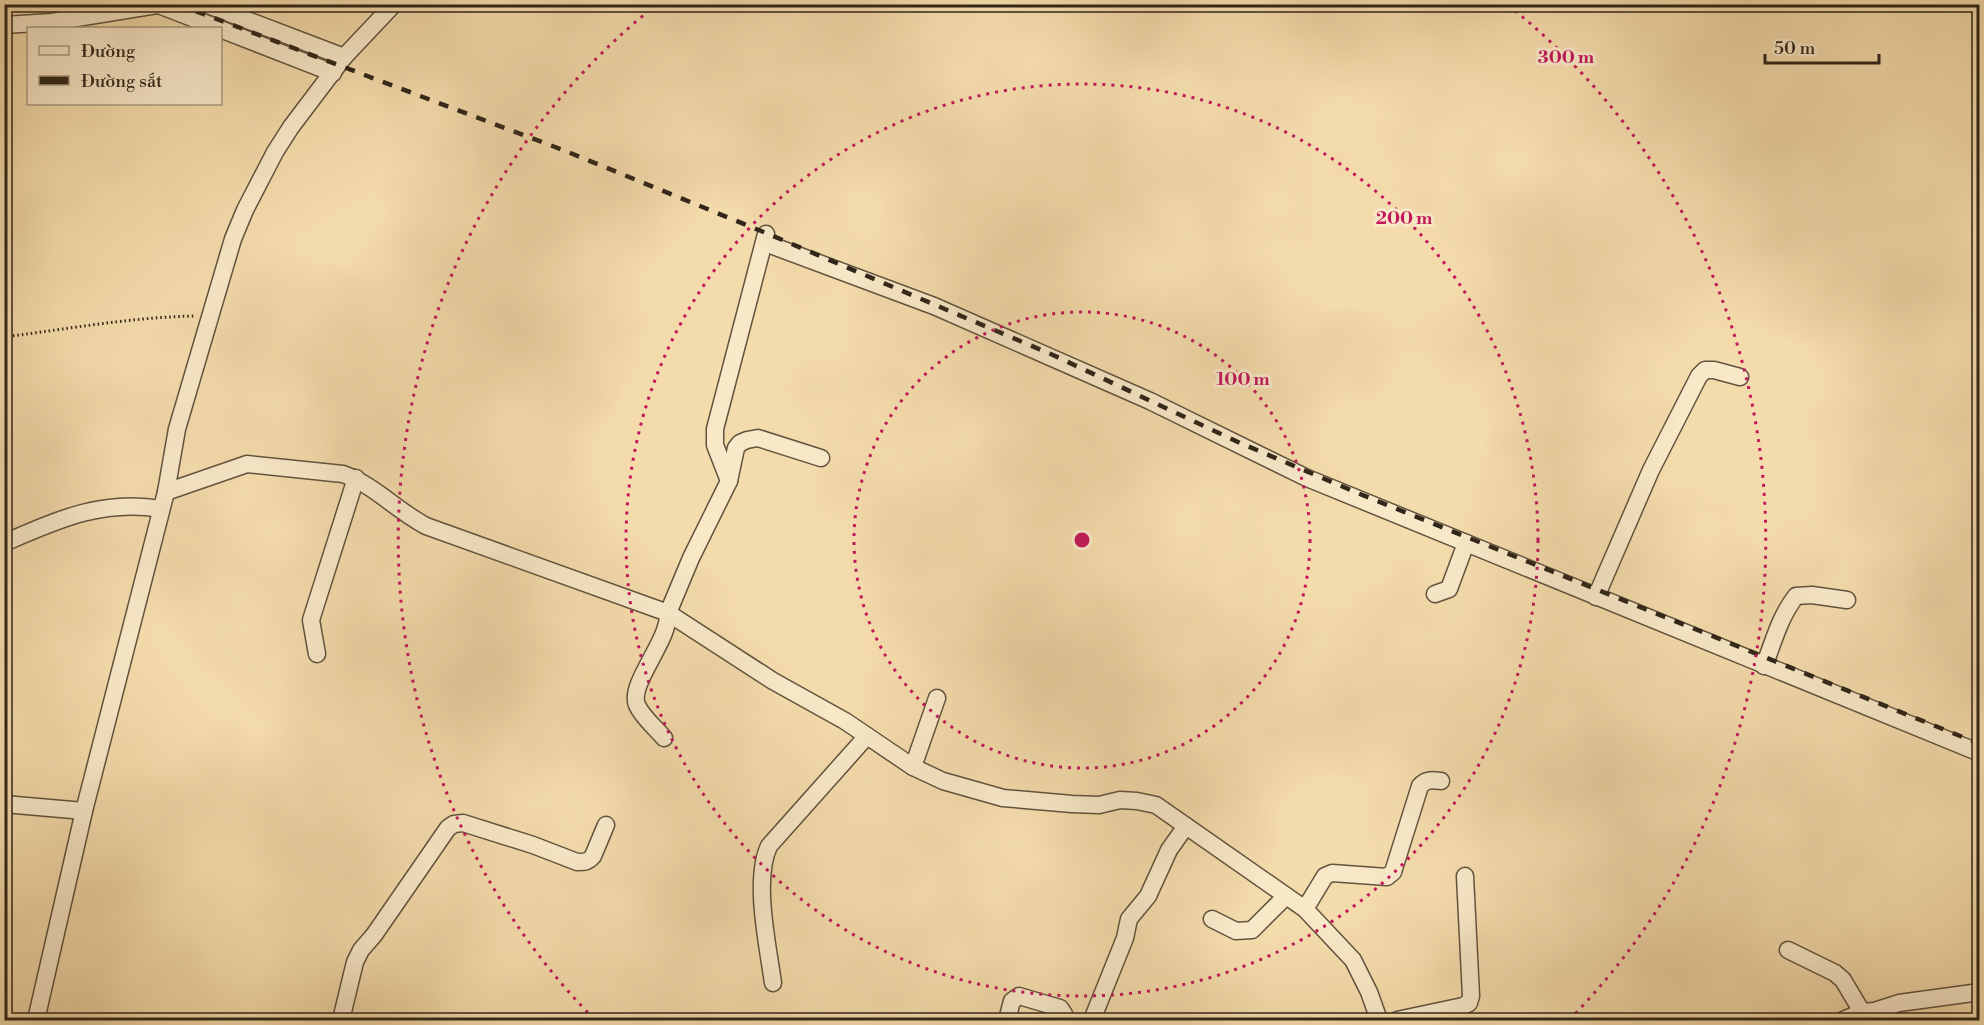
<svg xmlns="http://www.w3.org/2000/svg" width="1984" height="1025" viewBox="0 0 1984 1025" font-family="'Libre Bodoni',serif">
<rect width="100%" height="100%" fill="#f4dbab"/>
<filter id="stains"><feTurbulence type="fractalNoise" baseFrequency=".00333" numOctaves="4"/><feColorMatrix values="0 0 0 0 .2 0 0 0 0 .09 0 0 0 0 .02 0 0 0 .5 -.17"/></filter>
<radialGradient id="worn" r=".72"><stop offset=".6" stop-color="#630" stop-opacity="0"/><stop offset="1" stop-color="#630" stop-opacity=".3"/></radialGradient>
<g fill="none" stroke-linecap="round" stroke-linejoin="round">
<!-- minor casing -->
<g stroke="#61533e" stroke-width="19">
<g id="minor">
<path d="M156 4 218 28"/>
<path d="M205 4 344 57"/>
<path d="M4 25 52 22 157 5"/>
<path d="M220 29 333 73"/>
<path d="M765 243 934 306 1150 401 1307 478 1980 753"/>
<path d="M729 481 736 448 740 443 747 440 758 438 821 458"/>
<path d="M166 492 247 464 343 474C374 485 396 510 426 526L668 613 773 681 845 721 913 767 943 781 1003 798 1072 804 1099 805 1120 800 1137 801 1156 805 1305 909 1353 960 1369 992 1379 1020"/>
<path d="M4 543C57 520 102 499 161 509"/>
<path d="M1435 594 1449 589 1466 543"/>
<path d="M1596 597 1651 470 1699 376 1705 370H1714L1740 377"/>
<path d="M317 654 311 620 356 478"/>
<path d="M1764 666C1774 641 1779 618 1796 596L1812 595 1847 600"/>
<path d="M664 738C656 728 642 717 637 705 628 684 670 640 668 613L691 558 729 481 715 445V429L766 234"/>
<path d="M913 767 937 698"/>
<path d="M4 804 84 811"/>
<path d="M1305 909 1325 876 1332 873 1387 877 1393 872 1420 786C1426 779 1432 780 1441 781"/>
<path d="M1212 919 1236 931 1252 930 1286 896"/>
<path d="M1788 950 1835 973 1843 980 1862 1012 1874 1011 1899 1003 1980 992"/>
<path d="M773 983C768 946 753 880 769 846L867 736"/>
<path d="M36 1020 84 811 166 492 177 429 233 239 245 210 275 152 291 127 344 57 394 4"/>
<path d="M341 1020 355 962 361 950 374 935 448 828 454 824 463 823 533 845 577 862C585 862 588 862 593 856L606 825"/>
<path d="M1007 1020 1012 1001 1019 996 1060 1008 1064 1014 1063 1020"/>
<path d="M1092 1020 1125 938 1129 919 1148 896 1169 850 1186 826"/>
<path d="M1397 1020 1463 1006 1469 1003 1471 996 1465 876"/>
<path d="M1843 1020 1862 1012"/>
</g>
</g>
<!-- path -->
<path stroke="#302619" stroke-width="3" stroke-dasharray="1.5 3" stroke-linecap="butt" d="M4 337C68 329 132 317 196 316"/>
<!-- minor -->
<use href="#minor" stroke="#f8e8c8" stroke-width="16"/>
<!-- rail -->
<path stroke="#302619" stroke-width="4.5" stroke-dasharray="10 10" stroke-linecap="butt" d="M177 4 563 150 766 233 1053 355 1238 442 1360 494 1980 744"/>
</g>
<!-- distance rings -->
<g fill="none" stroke="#c2185b" stroke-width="3" stroke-dasharray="3 6">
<circle cx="1082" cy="540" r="228"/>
<circle cx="1082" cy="540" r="456"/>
<path d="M594 1019A684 684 0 0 1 656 5M1508 5A684 684 0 0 1 1570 1019"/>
</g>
<circle cx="1082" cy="540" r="9" fill="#c2185b" stroke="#f8e8c8" stroke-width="3"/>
<g font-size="18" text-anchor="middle" font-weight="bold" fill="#c2185b" stroke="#f8e8c8" stroke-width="6" stroke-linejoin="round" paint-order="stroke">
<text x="1566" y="63">300 m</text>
<text x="1404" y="224">200 m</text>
<text x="1243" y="385">100 m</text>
</g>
<!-- margin -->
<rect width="1984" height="1025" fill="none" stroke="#f4dbab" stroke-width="24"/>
<rect x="6" y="6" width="1972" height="1013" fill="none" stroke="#302619" stroke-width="3"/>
<rect x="12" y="12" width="1960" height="1001" fill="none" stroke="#302619" stroke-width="1.5"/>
<!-- legend -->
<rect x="27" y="27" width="195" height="78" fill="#f8e8c8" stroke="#a89a82" stroke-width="1.5"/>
<rect x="39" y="46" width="30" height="9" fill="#f8e8c8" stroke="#a89a82" stroke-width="1.5"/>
<text x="81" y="57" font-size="18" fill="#302619">Đường</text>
<rect x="39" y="76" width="30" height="9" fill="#302619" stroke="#a89a82" stroke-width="1.5"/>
<text x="81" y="87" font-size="18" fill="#302619">Đường sắt</text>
<!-- scale -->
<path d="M1765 54v9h114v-9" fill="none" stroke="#302619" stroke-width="3"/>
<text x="1774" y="54" font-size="18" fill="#302619" stroke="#f8e8c8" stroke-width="4.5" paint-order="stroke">50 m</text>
<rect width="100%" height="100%" filter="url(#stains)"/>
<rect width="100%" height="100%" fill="url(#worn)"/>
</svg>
